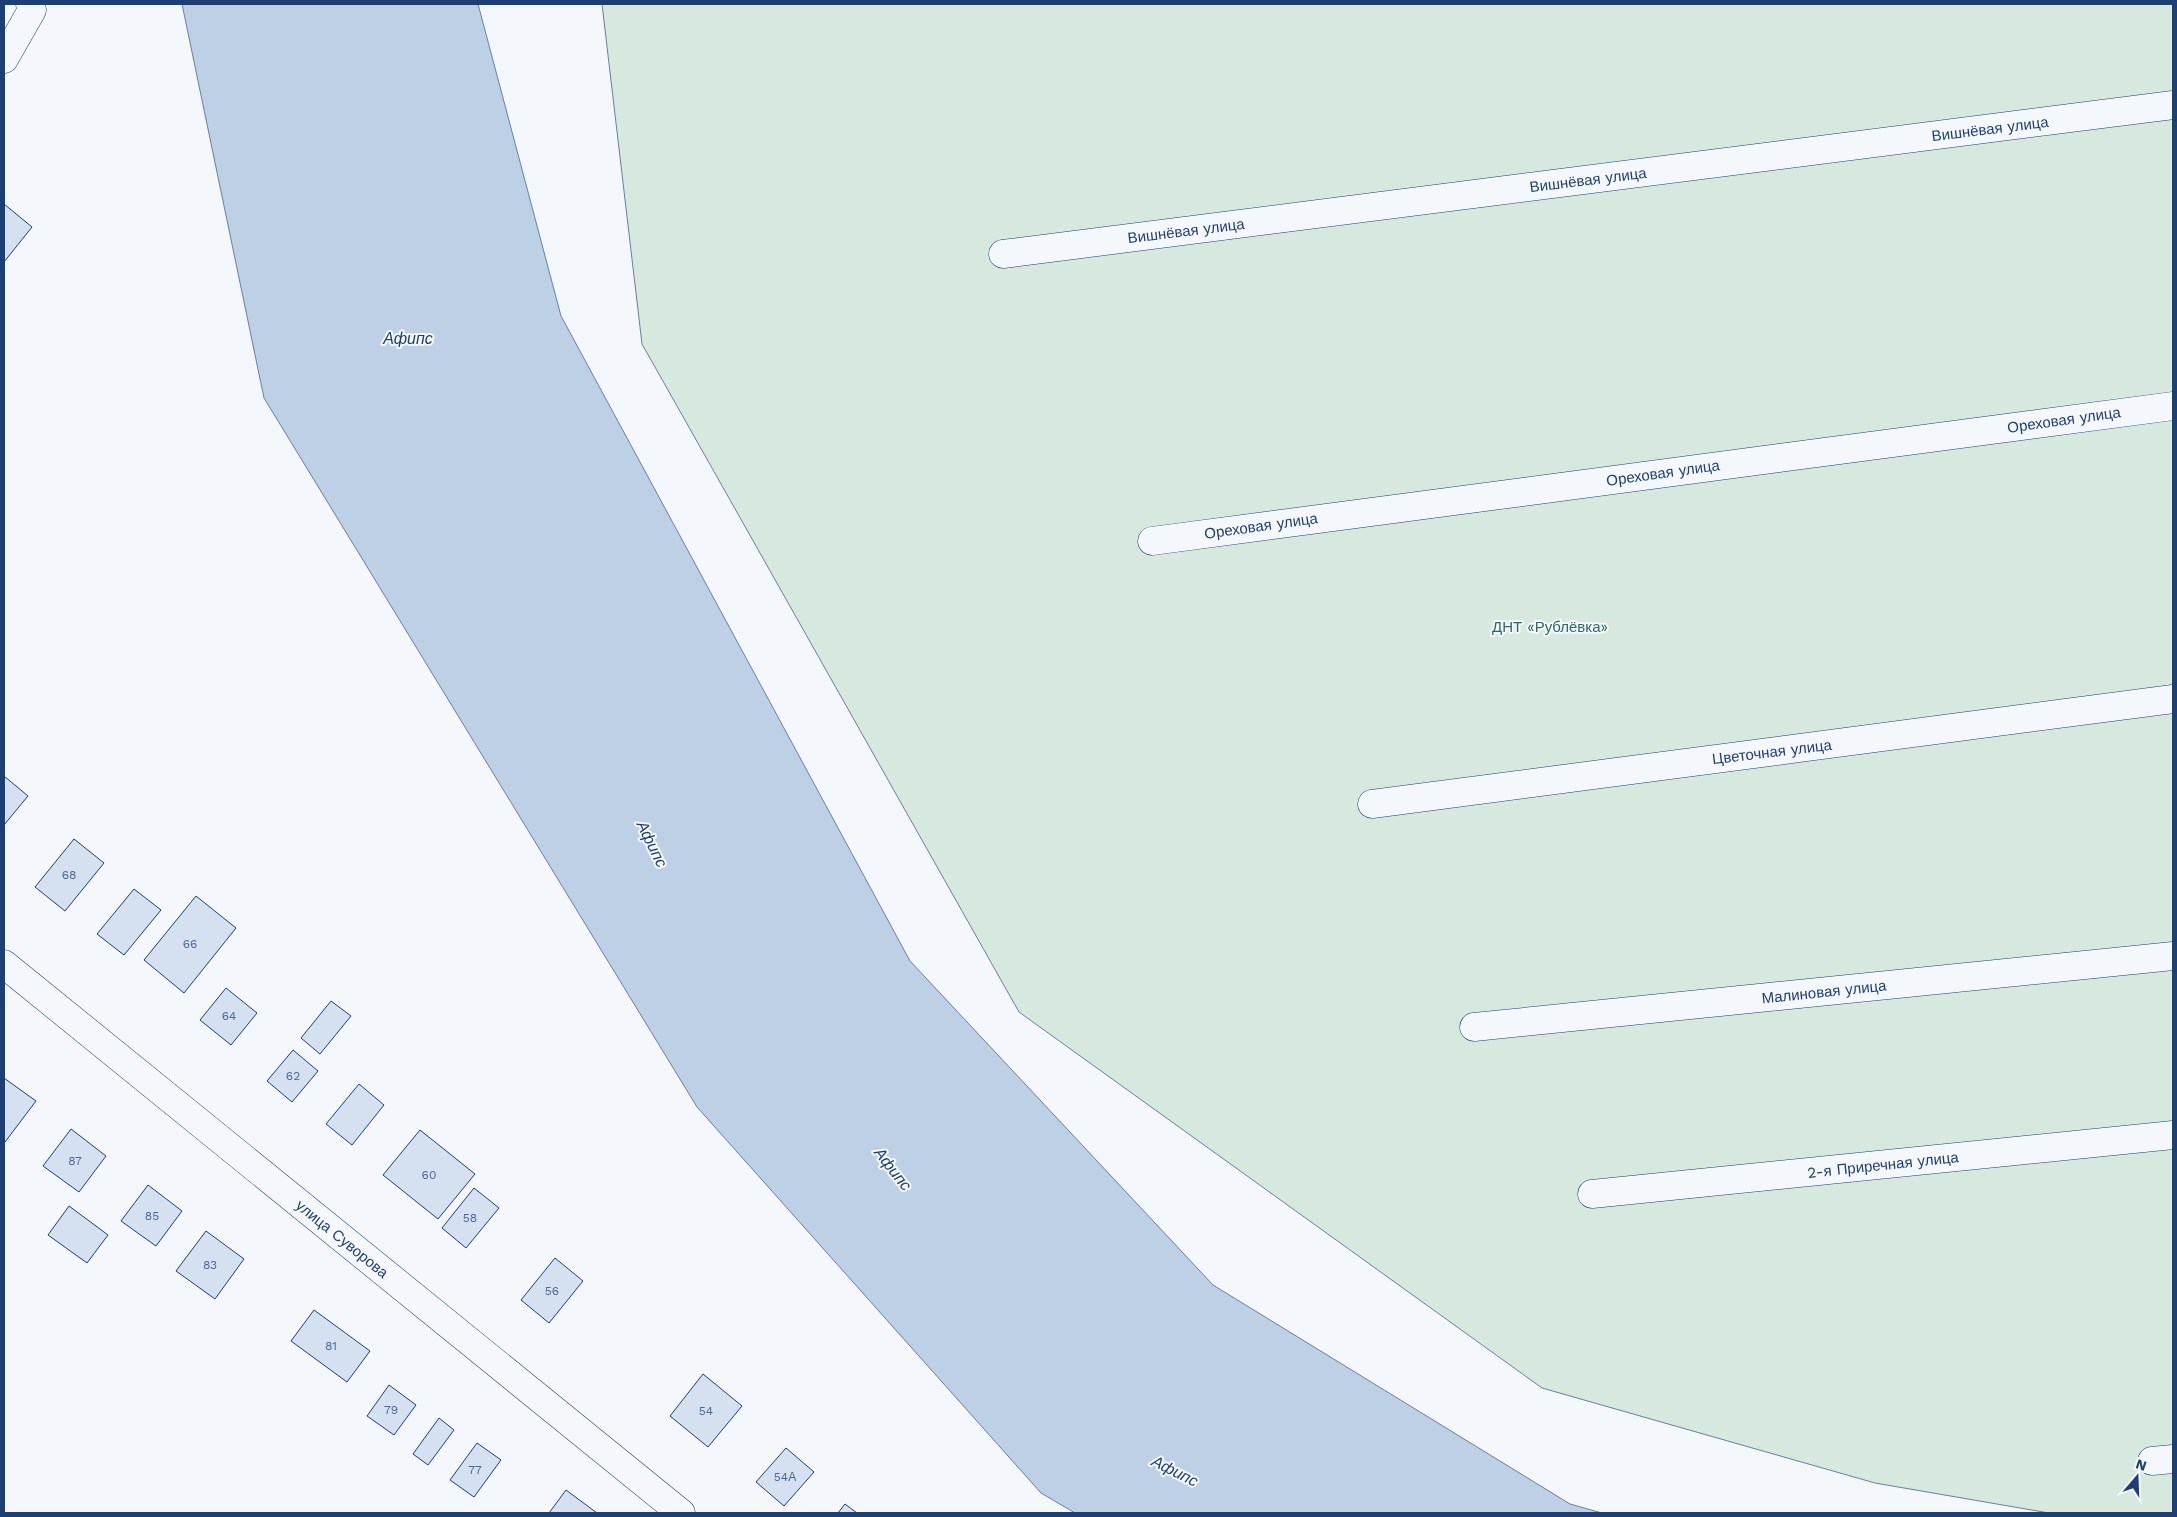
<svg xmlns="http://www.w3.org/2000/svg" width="2177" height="1517" viewBox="0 0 2177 1517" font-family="'Work Sans',sans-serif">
<rect width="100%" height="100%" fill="#f4f7fb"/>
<!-- green -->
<path fill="#d7e8df" stroke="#687fa3" d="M602 4H2173V1513H2049L1875 1483 1542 1388 1019 1012 642 344Z"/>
<!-- water -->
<path fill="#bed0e5" stroke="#687fa3" d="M182 4H478L561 316 910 961 1213 1285 1570 1504 1602 1513H1075L1041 1493 697 1107 264 398Z"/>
<!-- building -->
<g fill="#d5e0f0" stroke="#1d3f73">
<path d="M4 204 32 227 4 262Z"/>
<path d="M4 776 28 796 4 825Z"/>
<path d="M74 839 104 863 65 911 35 887Z"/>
<path d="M134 889 161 910 124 955 97 934Z"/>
<path d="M196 896 236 928 184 993 144 960Z"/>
<path d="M226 988 257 1013 231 1045 200 1020Z"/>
<path d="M331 1001 351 1016 320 1054 301 1038Z"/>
<path d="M293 1050 318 1071 292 1102 267 1081Z"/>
<path d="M4 1078 36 1101 5 1142 4 1141Z"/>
<path d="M359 1084 384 1105 352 1145 326 1124Z"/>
<path d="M71 1129 106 1156 79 1192 43 1166Z"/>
<path d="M420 1130 475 1174 438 1219 383 1175Z"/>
<path d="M148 1185 182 1211 156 1246 121 1221Z"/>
<path d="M474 1188 499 1208 466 1248 442 1228Z"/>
<path d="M69 1206 108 1235 87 1263 48 1235Z"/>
<path d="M206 1231 244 1259 215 1299 176 1271Z"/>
<path d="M555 1258 583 1281 549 1323 521 1300Z"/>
<path d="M314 1310 370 1351 347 1382 291 1341Z"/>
<path d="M703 1374 742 1406 708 1447 670 1416Z"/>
<path d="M389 1385 416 1405 394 1435 367 1416Z"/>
<path d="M439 1418 454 1430 428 1465 413 1454Z"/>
<path d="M477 1443 501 1460 474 1497 450 1480Z"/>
<path d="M786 1448 814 1472 784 1506 756 1482Z"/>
<path d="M566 1490 597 1513H549Z"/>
<path d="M845 1504 857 1513H838Z"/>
</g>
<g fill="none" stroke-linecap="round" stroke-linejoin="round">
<!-- minor casing -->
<g stroke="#1d3f73" stroke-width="29">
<g id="minor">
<path d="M4 59 32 10 30 4"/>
<path d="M1003 254 2173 105"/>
<path d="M1152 541 2173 406"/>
<path d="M1372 804 2173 699"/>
<path d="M4 964 681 1513"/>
<path d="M1474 1027 2173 956"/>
<path d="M1592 1194 2173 1135"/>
<path d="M2152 1461 2173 1459"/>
</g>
</g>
<!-- minor -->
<use href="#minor" stroke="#f4f7fb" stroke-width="28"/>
</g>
<g text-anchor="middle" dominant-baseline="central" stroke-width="4" stroke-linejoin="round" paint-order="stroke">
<!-- number labels -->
<g font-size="12" fill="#4b6792">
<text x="69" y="875">68</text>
<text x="190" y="944">66</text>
<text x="229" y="1016">64</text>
<text x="293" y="1076">62</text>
<text x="75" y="1161">87</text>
<text x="429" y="1175">60</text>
<text x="152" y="1216">85</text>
<text x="470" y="1218">58</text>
<text x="210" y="1265">83</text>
<text x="552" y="1291">56</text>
<text x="331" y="1346">81</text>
<text x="391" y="1410">79</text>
<text x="706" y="1411">54</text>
<text x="475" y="1470">77</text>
<text x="785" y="1477">54А</text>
</g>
<!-- street labels -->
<g font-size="15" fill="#1d3f73" stroke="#f4f7fb">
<text transform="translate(1990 129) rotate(-7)">Вишнёвая улица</text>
<text transform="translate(1588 180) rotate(-7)">Вишнёвая улица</text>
<text transform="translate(1186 231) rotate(-7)">Вишнёвая улица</text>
<text transform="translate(2064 420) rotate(-8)">Ореховая улица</text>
<text transform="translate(1663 473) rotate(-8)">Ореховая улица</text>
<text transform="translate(1261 526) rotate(-8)">Ореховая улица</text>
<text transform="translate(1772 752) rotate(-7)">Цветочная улица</text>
<text transform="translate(1824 992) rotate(-6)">Малиновая улица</text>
<text transform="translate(1883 1165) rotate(-6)">2-я Приречная улица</text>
<text transform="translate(342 1239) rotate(39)">улица Суворова</text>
</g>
<!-- park labels -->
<g font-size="15" fill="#2c6c60" stroke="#f4f7fb">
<text x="1550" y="627">ДНТ «Рублёвка»</text>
</g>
<!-- water labels -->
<g font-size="16" font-style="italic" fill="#1d3f73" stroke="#f4f7fb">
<text x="408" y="338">Афипс</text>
<text transform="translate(652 844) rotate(64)">Афипс</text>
<text transform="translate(893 1169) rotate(52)">Афипс</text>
<text transform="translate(1175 1471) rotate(27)">Афипс</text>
</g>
</g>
<!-- border -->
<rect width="2177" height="1517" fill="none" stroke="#1d3f73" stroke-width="10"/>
<!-- north arrow -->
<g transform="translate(2137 1477) rotate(19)" stroke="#f4f7fb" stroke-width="4" paint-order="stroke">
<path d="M0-4L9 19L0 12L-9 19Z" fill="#1d3f73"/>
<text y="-8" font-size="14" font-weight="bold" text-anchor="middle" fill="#1d3f73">N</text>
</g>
</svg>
